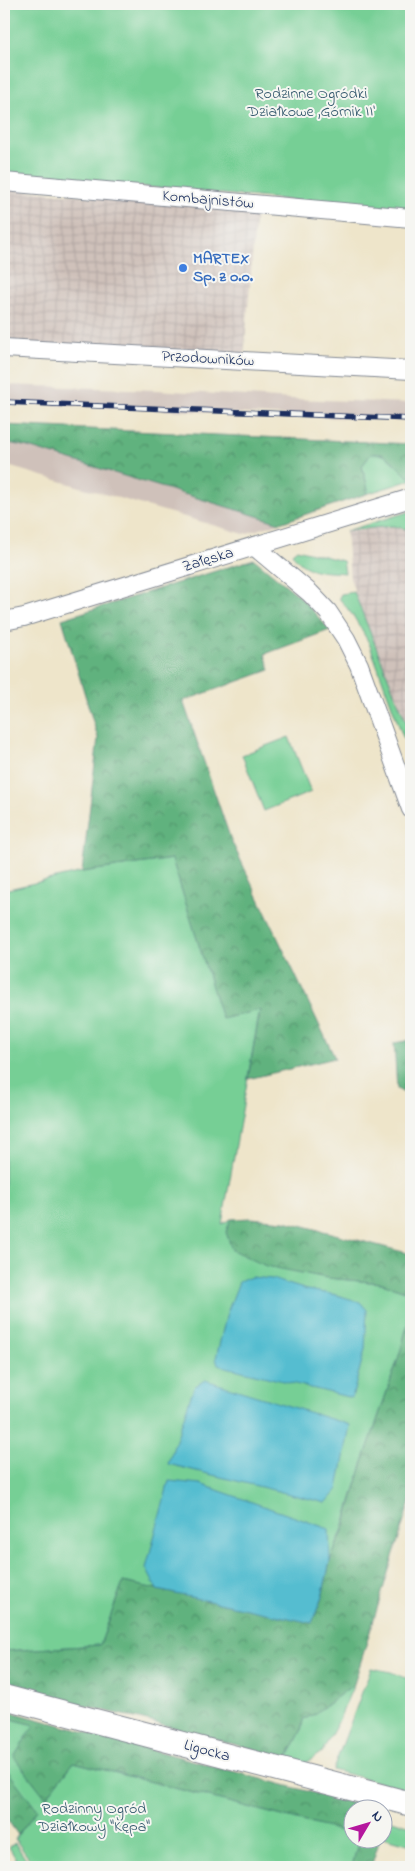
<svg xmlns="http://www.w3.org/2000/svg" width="415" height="1871" viewBox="0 0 415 1871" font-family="'Indie Flower',sans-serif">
<defs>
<pattern id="industrial-grid" width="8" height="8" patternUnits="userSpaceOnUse" patternTransform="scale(1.25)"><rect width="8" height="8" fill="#cfc1ba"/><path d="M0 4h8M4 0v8" fill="none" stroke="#b1a6a2"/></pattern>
<pattern id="forest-crowns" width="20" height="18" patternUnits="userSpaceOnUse" patternTransform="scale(1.25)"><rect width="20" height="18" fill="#60b27e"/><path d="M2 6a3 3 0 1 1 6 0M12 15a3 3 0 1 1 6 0" fill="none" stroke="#4e916a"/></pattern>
</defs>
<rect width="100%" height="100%" fill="#f6f6f2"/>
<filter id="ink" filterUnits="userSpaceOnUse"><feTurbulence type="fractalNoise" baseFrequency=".02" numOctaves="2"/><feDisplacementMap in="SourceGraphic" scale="10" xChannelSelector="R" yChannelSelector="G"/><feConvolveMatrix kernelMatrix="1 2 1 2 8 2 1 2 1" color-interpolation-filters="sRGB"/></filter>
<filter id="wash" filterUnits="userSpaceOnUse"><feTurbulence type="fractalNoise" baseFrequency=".0096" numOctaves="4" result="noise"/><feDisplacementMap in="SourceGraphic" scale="20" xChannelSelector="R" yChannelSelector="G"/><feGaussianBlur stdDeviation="1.12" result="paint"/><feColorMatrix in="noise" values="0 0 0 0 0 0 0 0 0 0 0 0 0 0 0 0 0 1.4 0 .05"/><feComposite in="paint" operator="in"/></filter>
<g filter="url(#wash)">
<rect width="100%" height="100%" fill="#eee5ca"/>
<!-- industrial -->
<g fill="url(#industrial-grid)">
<path d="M4 189 256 210 244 357 4 344Z"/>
<path d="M392 526 411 530V736L369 632 350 578 346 531Z"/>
</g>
<!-- railway -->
<g fill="#cfc1ba">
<path d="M4 385 158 390 292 399 411 403V421L4 403Z"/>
<path d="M4 442 28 447 280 523 244 534 4 465Z"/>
</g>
<!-- green -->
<g fill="#76cf95" stroke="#487f7a">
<path d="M4 4H411V211L4 174Z"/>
<path d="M379 453 385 455 411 479V480L366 494 368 489 362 466 371 454Z"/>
<path d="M411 511V530L392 526 346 531Z"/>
<path d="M297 549 343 561 345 573C324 571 304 574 292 553Z"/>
<path d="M354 592 411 734V759L369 643 354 617 339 598 341 594Z"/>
<path d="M289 737 311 792 264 811 242 755Z"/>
<path d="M172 859 222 1018 260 1009 222 1224 231 1219 226 1232 300 1272 327 1278 382 1283 408 1292V1323L399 1356 362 1465 342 1531 330 1561 322 1597 312 1623 123 1582 100 1645 4 1651V890L82 872Z"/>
<path d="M371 1668 391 1672 411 1680V1791L333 1770Z"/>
<path d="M354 1684 338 1722 322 1752 306 1763 287 1759 301 1731 303 1720 316 1713Z"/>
<path d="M4 1717 34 1724 46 1798 74 1762 352 1834V1838L359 1839 352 1867H35L15 1839 37 1810 4 1772Z"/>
<path d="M383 1817 411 1826V1845L383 1837Z"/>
<path d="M15 1843 31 1867H18L20 1866 9 1847Z"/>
</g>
<!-- forest -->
<g fill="url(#forest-crowns)" stroke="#3e706e">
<path d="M4 425 411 444V479C397 469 390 451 371 454L362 466 368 489 366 494 280 523 28 447 4 442Z"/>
<path d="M254 559 298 595 330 630 265 654 270 670 183 701 231 840 335 1058 248 1079 260 1010 222 1019 172 859 82 872 98 738 62 619Z"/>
<path d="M411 1040V1097L397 1089 394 1043Z"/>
<path d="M251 1218 285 1221 411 1254V1498L354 1684 316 1713 303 1720 301 1731 287 1759 176 1728 4 1686V1651L100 1645 123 1582 312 1622 322 1597 330 1561 343 1531 362 1465 399 1356 408 1323V1292L382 1283 327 1278 266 1266 232 1250 226 1232 231 1219Z"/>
<path d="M4 1710 359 1805 366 1808H352V1834L74 1762 46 1798 14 1757 34 1725 4 1717Z"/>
<path d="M7 1770 37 1810 18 1835 4 1815V1772Z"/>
<path d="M359 1838 380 1839 371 1867H352Z"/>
</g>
<!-- water -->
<g fill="#54bdd0" stroke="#387697">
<path d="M251 1277 272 1279 307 1290 337 1295 360 1302 367 1310 365 1349 352 1398 218 1365 216 1358 227 1313 239 1282Z"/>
<path d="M205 1380 350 1425 338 1489 326 1503 168 1464 194 1387Z"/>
<path d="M169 1481 200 1484 329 1529 330 1561 322 1597 312 1623 157 1590 146 1568Z"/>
</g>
</g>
<g filter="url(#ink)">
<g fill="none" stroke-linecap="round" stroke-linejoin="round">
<!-- street casing -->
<g stroke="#848a94" stroke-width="20">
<g id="street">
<path d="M4 182 411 218"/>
<path d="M4 348 411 370"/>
<path d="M254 546 310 593 328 612 346 639 359 665 411 809"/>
<path d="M4 621 24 617 411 498"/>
</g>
</g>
<!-- secondary casing -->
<g stroke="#848a94" stroke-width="26">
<path id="secondary" d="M4 1697 411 1804"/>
</g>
<!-- street -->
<use href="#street" stroke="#fff" stroke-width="18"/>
<!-- secondary -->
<use href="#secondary" stroke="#fff" stroke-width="24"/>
<!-- rail casing -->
<g stroke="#1b2f5e" stroke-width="5.5">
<path id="rail" d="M4 402 411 419"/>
</g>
<!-- rail -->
<use href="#rail" stroke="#f6f6f2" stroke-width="4" stroke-dasharray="11" stroke-linecap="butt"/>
</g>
</g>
<!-- markers -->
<circle fill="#3f7fe0" stroke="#f6f6f2" stroke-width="2" cx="183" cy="268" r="5"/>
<g text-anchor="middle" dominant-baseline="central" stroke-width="4" stroke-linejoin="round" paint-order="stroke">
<!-- park labels -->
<g font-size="16" fill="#32576c" stroke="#f6f6f2">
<text x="311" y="94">Rodzinne Ogródki<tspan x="311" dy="18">Działkowe ,Górnik II'</tspan></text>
<text x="94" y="1809">Rodzinny Ogród<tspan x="94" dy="18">Działkowy "Kępa"</tspan></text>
</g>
<!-- street labels -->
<g font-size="16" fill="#1b2f5e" stroke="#f6f6f2">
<text transform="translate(208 200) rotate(5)">Kombajnistów</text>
<text transform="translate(208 359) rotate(3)">Przodowników</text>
<text transform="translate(208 560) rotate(-17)">Załęska</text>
<text transform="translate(207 1751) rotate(15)">Ligocka</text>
</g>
<!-- shop labels -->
<g font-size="16" font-weight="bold" fill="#366cbe" stroke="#f6f6f2" text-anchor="start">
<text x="193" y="259">MARTEX<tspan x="193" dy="18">Sp. z o.o.</tspan></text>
</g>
</g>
<!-- margin -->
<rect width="415" height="1871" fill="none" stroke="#f6f6f2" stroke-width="20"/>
<!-- north arrow -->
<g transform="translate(368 1824) rotate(52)"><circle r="24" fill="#f6f6f2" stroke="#9ea6b7"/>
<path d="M0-4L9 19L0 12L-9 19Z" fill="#b5179e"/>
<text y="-8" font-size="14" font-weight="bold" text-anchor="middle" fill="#1b2f5e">N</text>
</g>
</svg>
